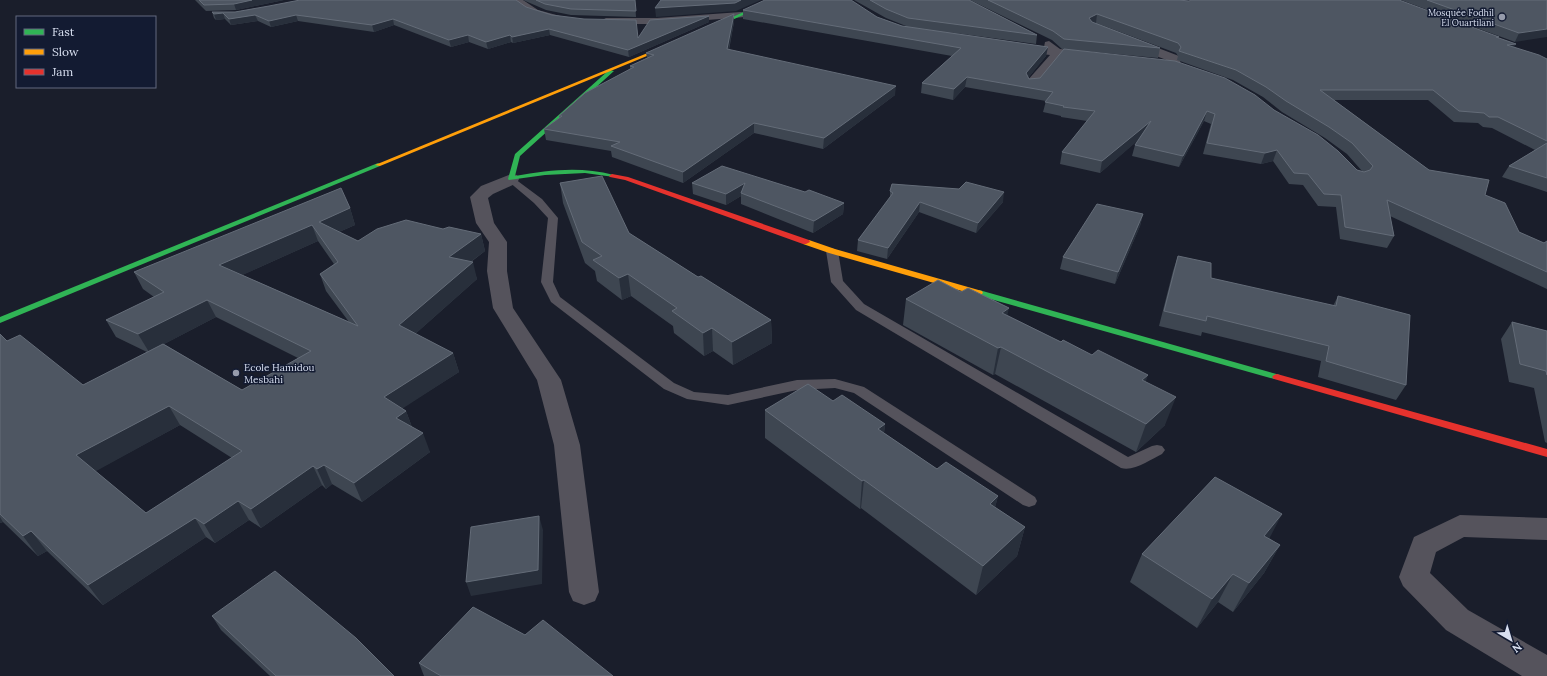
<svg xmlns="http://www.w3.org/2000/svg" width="1547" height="676" viewBox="0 0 1547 676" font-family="Lora,serif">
<rect width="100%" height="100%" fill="#1a1e2b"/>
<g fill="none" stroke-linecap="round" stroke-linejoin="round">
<!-- lane -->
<g fill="#55535c" fill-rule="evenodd">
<path d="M511 176 542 199 558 218 553 282 560 297 674 383 694 392 728 395 797 380 835 379 864 387 1035 497 1037 501 1035 505 1029 507 1023 505 854 393 835 388 797 390 728 405 687 399 664 389 551 302 541 282 548 218 534 203 508 181 506 179 508 177Z"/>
<path d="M832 248 838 251 843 281 864 304 1128 457 1152 446 1157 445 1162 446 1165 450 1162 454C1151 459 1134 472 1121 468L856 310 831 282 826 251Z"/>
</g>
<!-- street -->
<g fill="#55535c" fill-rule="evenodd">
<path d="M511 0H523L538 10 560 16 561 18 556 21 530 14Z"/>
<path d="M741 12 745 13 746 15 745 17 657 24H606L600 21 606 18H657Z"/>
<path d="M1132 38 1179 56 1181 65 1175 69 1171 68 1169 61 1128 45 1126 42 1128 39Z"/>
<path d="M1049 41 1060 49 1091 52 1097 56 1091 60 1062 56 1037 87H1027L1025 84 1027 81 1050 55 1018 51 1012 47 1018 43 1044 47 1045 42Z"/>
<path d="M511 174 517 175 519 179 517 183 493 194 488 198 494 223 507 242V271L513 308 561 380 580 445 599 592 595 601 584 605 573 601 569 592 554 445 537 380 493 308 487 271 489 242 476 223 470 197 481 186Z"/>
<path d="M1460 515 1547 518V540L1464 537 1436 552 1430 573 1468 610 1547 655V676H1522L1446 630 1403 586 1399 577 1414 537Z"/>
</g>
<!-- fast -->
<g fill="#30b455" fill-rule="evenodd">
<path d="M770 0H776L710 30 706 29Z"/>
<path d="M609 70 614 71 520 156 515 176C550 170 579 166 614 175V177L585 173 545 175 509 180 508 179 515 154Z"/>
<path d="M378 163 380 164V166L0 323V317Z"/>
<path d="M979 290 1280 375 1282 377 1280 379H1274L976 295 975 293Z"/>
</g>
<!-- slow -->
<g fill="#ff9f0a" fill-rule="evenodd">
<path d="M672 43 676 44 380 166 375 165Z"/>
<path d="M803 240H809L835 249 982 291 983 293 979 296 976 295 829 253 803 244Z"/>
</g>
<!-- jam -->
<g fill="#e5322d" fill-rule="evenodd">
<path d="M612 174 628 177 809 240 810 242 806 244H803L625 180 610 177 609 176Z"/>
<path d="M1277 374 1547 449V457L1274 379 1272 377 1274 375Z"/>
</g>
</g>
<!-- wall -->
<g fill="#3e4651" fill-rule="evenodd">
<path d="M195 0H284L236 10 206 11Z"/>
<path d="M523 0H635L636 17 571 15 546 10Z"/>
<path d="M854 0H969L1037 35 1036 44 947 32 1048 47 1046 56 1028 78 1029 79 1274 110 1357 170 1362 171 1347 154 1325 138 1282 112 1263 97 1233 80 1177 60 1178 56 1176 53 1096 23 1160 48 1158 58 1062 49 1052 40 970 0H1184L1183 1 1498 38 1514 47 1547 59V192L1502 177 1509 166 1535 150 1492 128 1483 127 1478 123 1454 122 1428 100H1334L1429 170 1485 195 1519 232 1544 243 1547 241V289L1390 216 1394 236 1387 248 1340 239 1336 207 1318 206 1303 185 1289 184 1273 161 1261 164 1203 154 1211 124 1204 121 1179 167 1132 156 1135 145 1139 139 1100 173 1060 164 1062 152 1087 121 1061 117V116L1043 112 1046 101 965 87 953 100 921 93 922 83 952 56 743 19V10L877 17 902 26H906L886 18Z"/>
<path d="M1401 0H1547L1515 42Z"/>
<path d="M269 6 526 7 552 15 638 38 709 16V22L629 57 550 35 513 43 511 42 488 49 469 42 451 47 394 25 374 32 298 21 271 27 258 21 231 25 225 19 216 20 214 18 212 12H235Z"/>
<path d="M734 22 729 50 895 95 823 149 754 133 683 183 612 157 611 151 546 140 544 129 560 118 559 116 630 69V66L647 58 646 53Z"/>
<path d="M560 183 629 233 698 277 771 320 772 343 733 365 713 351 704 356 674 333 673 326 631 296 622 300 597 281 595 271 585 263 563 203Z"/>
<path d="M692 183 805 192 844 203 843 214 813 233 741 204V196L726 205 693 194Z"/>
<path d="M890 191 1003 202 976 233 919 212 887 259 857 251 858 240 890 198Z"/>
<path d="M350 208 355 225 339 232 358 241 443 229 481 234 485 251 471 262 477 279 415 334 453 353 459 372 402 408 406 411 412 427 430 452 362 502 332 484 326 489 322 485 261 528 249 520 215 543 206 537 103 605 47 551 38 556 3 522 0 523V334L7 341 83 385 147 352 116 337 106 320 154 297 143 289 134 272ZM318 241 334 264 320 274 326 291 349 322 242 275ZM216 317 298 358 242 390 164 344ZM180 425 232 458 146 513 95 471Z"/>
<path d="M1143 214 1140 226 1115 284 1060 269 1063 257Z"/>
<path d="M1178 256 1211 278 1333 306 1338 296 1406 385 1396 400 1318 377 1321 361 1202 332 1201 336 1159 326 1173 271Z"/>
<path d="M906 299 1007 315 1061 342 1146 382 1165 425 1136 452 995 374 993 375 903 325Z"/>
<path d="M1512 322 1547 331V443L1545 442 1534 388 1509 382 1501 339Z"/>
<path d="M833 401 885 424 884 433 937 469 998 496 995 507 1025 527 1017 556 976 595 861 508 860 509 765 438V410Z"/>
<path d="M1269 538 1280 545 1264 573 1233 612 1218 602 1197 628 1130 582 1142 554Z"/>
<path d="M212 616 394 676H270L221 630Z"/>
<path d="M525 635 613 676H424L419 663Z"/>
</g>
<!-- shaded-wall -->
<g fill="#282f3b">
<path d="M252 0H284L236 10 234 4Z"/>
<path d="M741 0H761L736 11 656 17 655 8Z"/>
<path d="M223 13 225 19 216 20 214 14Z"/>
<path d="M734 14V22L727 58V49Z"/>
<path d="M1097 14 1096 23 1088 27 1089 18Z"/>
<path d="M255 15 258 21 231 25 229 19Z"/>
<path d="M296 15 298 21 271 27 269 21Z"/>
<path d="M709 16V22L629 57 628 50Z"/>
<path d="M393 19 394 25 374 32 372 25Z"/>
<path d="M549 29 550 35 513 43 512 37Z"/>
<path d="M1547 29V37L1515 42 1519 33Z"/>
<path d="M468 35 469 42 451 47 449 40Z"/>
<path d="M510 35 511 42 488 49 486 42Z"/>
<path d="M1516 44 1511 53 1507 45Z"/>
<path d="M1048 47 1046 56 1024 83 1026 73Z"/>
<path d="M967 77 965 87 953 100 954 89Z"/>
<path d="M896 86 895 95 823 149 824 138Z"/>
<path d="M1207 111 1204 121 1179 167 1183 156Z"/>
<path d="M1151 121 1148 132 1100 173 1102 161Z"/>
<path d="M754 123V133L683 183V172Z"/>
<path d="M1277 150 1273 161 1261 164 1265 153Z"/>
<path d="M745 183 741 193V196L726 205V194Z"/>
<path d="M1004 192 1003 202 976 233 978 223Z"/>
<path d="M920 202 919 212 887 259 888 248Z"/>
<path d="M844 203 843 214 813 233 814 221Z"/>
<path d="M350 208 355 225 325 238 319 222Z"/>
<path d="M1143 214 1140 226 1115 284 1118 272Z"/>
<path d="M312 225 318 241 227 282 219 265Z"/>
<path d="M481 234 485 251 454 274 449 257Z"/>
<path d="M473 262 477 279 405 343 399 325Z"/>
<path d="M628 274 631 296 622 300 619 278Z"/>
<path d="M207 300 216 317 149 352 138 334Z"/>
<path d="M1009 308 1003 335 1002 313Z"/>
<path d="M771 320 772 343 733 365 732 342Z"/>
<path d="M712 328 713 351 704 356 703 333Z"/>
<path d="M1001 347 995 374 993 375 998 348Z"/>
<path d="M453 353 459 372 391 416 384 397Z"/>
<path d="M1148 375 1139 402 1142 380Z"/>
<path d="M1176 397 1165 425 1136 452 1146 424Z"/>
<path d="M169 406 180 425 89 475 76 455Z"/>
<path d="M406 411 413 430 396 418Z"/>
<path d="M885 424 882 452 878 429Z"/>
<path d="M423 433 430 452 362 502 354 483Z"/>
<path d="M324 465 332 484 326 489 317 469Z"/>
<path d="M313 466 322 485 261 528 251 509Z"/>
<path d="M864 480 861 508 860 509 862 481Z"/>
<path d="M998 496 991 525 990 504Z"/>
<path d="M238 501 249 520 215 543 204 524Z"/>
<path d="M1282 514 1267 543 1264 536Z"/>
<path d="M539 516 543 530 542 584 471 596 466 582Z"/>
<path d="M0 517 3 522 0 523Z"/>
<path d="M195 518 206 537 103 605 88 585Z"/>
<path d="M1025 527 1017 556 976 595 983 566Z"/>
<path d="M31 531 47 551 38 556 23 536Z"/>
<path d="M1280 545 1264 573 1233 612 1249 583Z"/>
<path d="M1233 574 1218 602 1197 628 1212 599Z"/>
</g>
<!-- building -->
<g fill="#4e5662" stroke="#646c78" fill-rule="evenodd">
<path d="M199 0H252L234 4 204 5Z"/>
<path d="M300 0H516L526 7 552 15 584 19 636 20 638 38 650 20 709 16 628 50 549 29 512 37 510 35 486 42 468 35 449 40 393 19 372 25 296 15 269 21 255 15 229 19 223 13 214 14 212 12H235L269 6Z"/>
<path d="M536 0H635L636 11 571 9 545 4Z"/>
<path d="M661 0H741L735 3 655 8Z"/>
<path d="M765 0H851L877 17 902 26 1048 47 1026 73 1029 79 1040 78 1064 49 1175 61 1225 78 1255 95 1274 110 1318 135 1338 151 1357 170 1364 172 1370 170 1373 166 1352 143 1329 127 1286 101 1266 87 1236 70 1179 51 1181 47 1178 43 1097 14 1089 18 1092 22 1160 48 1064 39 1053 31 988 0H1179L1189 1 1191 0H1399L1499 37H1496L1516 44 1507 45 1539 55 1547 59V141L1498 117H1489L1484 113 1459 111 1433 90H1320L1429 170 1489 180 1485 195 1505 203 1519 232 1544 243 1547 241V272L1387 200 1394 236 1345 227 1341 195 1324 194 1308 174 1294 173 1277 150 1265 153 1207 143 1215 114 1207 111 1183 156 1135 145 1151 121 1102 161 1062 152 1095 111 1063 107 1064 106 1045 102 1053 92 967 77 954 89 922 83 961 48 743 10Z"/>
<path d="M870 0H969L1037 35 908 18 886 9Z"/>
<path d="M1427 0H1547V29L1519 33Z"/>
<path d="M734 14 727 49 896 86 824 138 754 123 683 172 611 146 620 142 544 129 562 116H559L585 93 634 67 630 66 654 55 646 53Z"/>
<path d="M1547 143V178L1509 166Z"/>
<path d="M722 166 805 192 809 190 844 203 814 221 741 193 745 183 726 194 692 183Z"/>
<path d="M602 176 629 233 698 277 701 276 771 320 732 342 712 328 703 333 672 311 677 308 628 274 619 278 593 260 602 256 582 242 560 183Z"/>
<path d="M966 182 1004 192 978 223 920 202 888 248 858 240 893 193 890 191 892 184 959 189Z"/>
<path d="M341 188 350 208 319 222 358 241 377 229 406 220 443 229 449 227 481 234 449 257 473 262 399 325 453 353 384 397 406 411 396 418 423 433 354 483 324 465 317 469 313 466 251 509 238 501 204 524 195 518 88 585 31 531 23 536 0 514V334L7 341 20 335 83 385 163 344 242 390 311 351 207 300 138 334 106 320 164 292 134 272ZM312 225 338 262 320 274 358 326 219 265ZM169 406 242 451 146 513 76 455Z"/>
<path d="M1097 204 1143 214 1118 272 1063 257Z"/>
<path d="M1178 256 1211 263V278L1336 306 1338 296 1410 315 1406 385 1326 361 1329 346 1207 316 1206 321 1164 311Z"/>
<path d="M938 280 961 292 968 288 1009 308 1002 313 1061 342 1063 340 1092 355 1098 350 1148 375 1142 380 1176 397 1146 424 1001 347 998 348 906 299Z"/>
<path d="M1512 322 1547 331V375L1546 371 1520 364Z"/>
<path d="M808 384 833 401 842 395 885 424 878 429 937 469 946 462 998 496 990 504 1025 527 983 566 864 480 862 481 765 410Z"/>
<path d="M1215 477 1282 514 1264 536 1280 545 1249 583 1233 574 1212 599 1142 554Z"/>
<path d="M539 516 538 570 466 582 471 527Z"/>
<path d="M275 571 356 638 394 676H276L212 616Z"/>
<path d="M473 607 525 635 543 620 613 676H441L419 663Z"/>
</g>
<!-- markers -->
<g fill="#969bab" stroke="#131b32" stroke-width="1.5">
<circle cx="1502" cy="17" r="4"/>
<circle cx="236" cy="373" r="4"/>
</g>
<g text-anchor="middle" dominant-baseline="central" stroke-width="3" stroke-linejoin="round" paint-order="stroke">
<!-- far-poi labels -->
<g font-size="9" fill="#d8dff0" stroke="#131b32" text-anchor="end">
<text x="1494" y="12">Mosquée Fodhil<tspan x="1494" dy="10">El Ouartilani</tspan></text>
</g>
<!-- poi labels -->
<g font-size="10" fill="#d8dff0" stroke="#131b32" text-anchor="start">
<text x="244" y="367">Ecole Hamidou<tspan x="244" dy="12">Mesbahi</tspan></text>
</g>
</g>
<!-- legend -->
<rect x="16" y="16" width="140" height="72" fill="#131b32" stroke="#62697e"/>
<rect x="24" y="29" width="20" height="6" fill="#30b455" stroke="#62697e"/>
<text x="52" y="36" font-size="12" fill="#d8dff0">Fast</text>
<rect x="24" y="49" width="20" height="6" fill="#ff9f0a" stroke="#62697e"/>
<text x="52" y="56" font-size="12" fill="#d8dff0">Slow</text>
<rect x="24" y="69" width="20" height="6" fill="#e5322d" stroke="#62697e"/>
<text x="52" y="76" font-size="12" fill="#d8dff0">Jam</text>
<!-- north arrow -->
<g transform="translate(1511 640) rotate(142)" stroke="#131b32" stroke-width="3" paint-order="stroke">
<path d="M0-3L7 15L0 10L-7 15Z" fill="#d8dff0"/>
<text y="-6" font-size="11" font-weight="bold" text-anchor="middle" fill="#d8dff0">N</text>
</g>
</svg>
